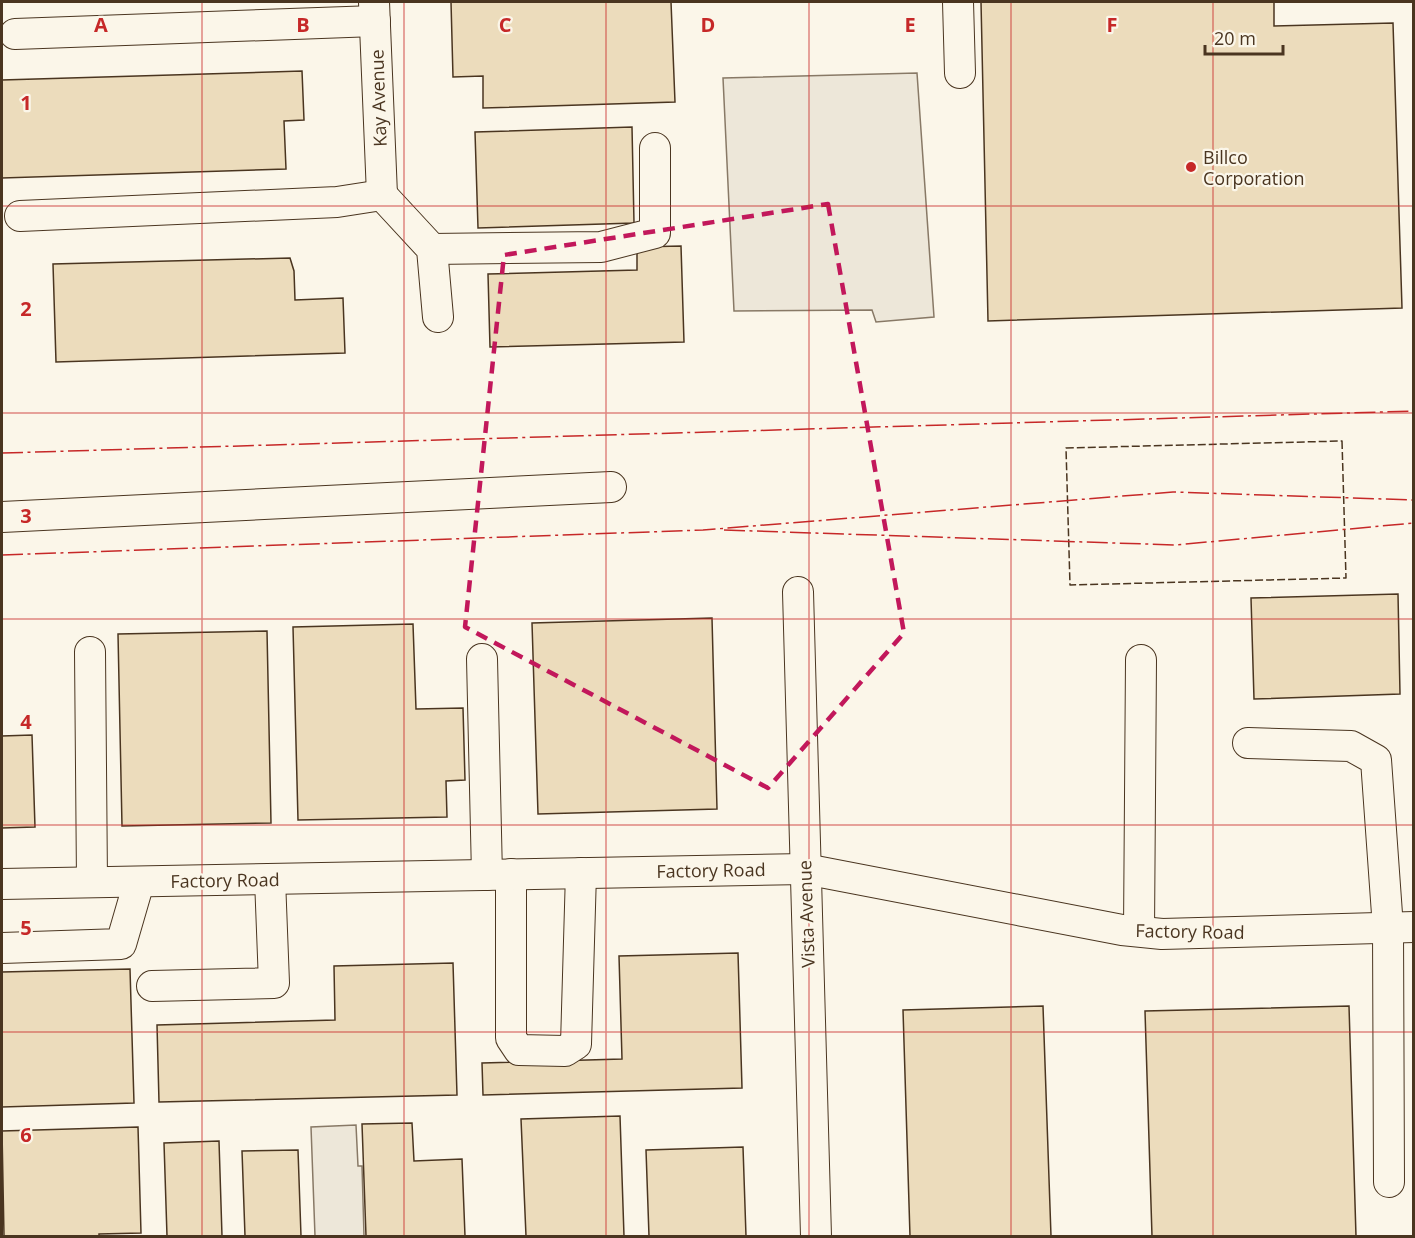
<svg xmlns="http://www.w3.org/2000/svg" width="1415" height="1238" viewBox="0 0 1415 1238" font-family="'Open Sans',sans-serif">
<rect width="100%" height="100%" fill="#fbf6e9"/>
<!-- parking -->
<g fill="#ede7d9" stroke="#887966" stroke-width="1.5">
<path d="M917 73 934 317 876 322 872 310 734 311 723 78Z"/>
<path d="M356 1125 358 1166H362L364 1236H315L311 1127Z"/>
</g>
<!-- building -->
<g fill="#ecdcbc" stroke="#4a3520" stroke-width="1.5">
<path d="M451 2H671L675 102 483 108V76L453 77Z"/>
<path d="M981 2H1274V26L1393 23 1402 308 988 321Z"/>
<path d="M302 71 304 120 284 121 286 169 2 178V80Z"/>
<path d="M632 127 634 223 478 228 475 132Z"/>
<path d="M681 246 684 342 490 347 488 274 637 270V247Z"/>
<path d="M290 258 294 271 295 300 343 298 345 353 56 362 53 264Z"/>
<path d="M1398 594 1400 694 1254 699 1251 598Z"/>
<path d="M712 618 717 809 538 814 532 623Z"/>
<path d="M413 624 416 709 463 708 465 780 446 781 447 817 298 820 293 627Z"/>
<path d="M267 631 271 823 122 826 118 634Z"/>
<path d="M32 735 35 827 2 828V736Z"/>
<path d="M738 953 742 1088 483 1095 482 1063 622 1059 619 956Z"/>
<path d="M453 963 457 1095 159 1102 157 1025 335 1020 334 966Z"/>
<path d="M130 969 134 1103 2 1107V972Z"/>
<path d="M1043 1006 1051 1236H910L903 1010Z"/>
<path d="M1349 1006 1356 1236H1152L1145 1011Z"/>
<path d="M620 1116 624 1236H526L521 1119Z"/>
<path d="M412 1123 414 1161 462 1159 465 1236H366L362 1124Z"/>
<path d="M138 1127 141 1233 99 1234V1236H4L2 1131Z"/>
<path d="M219 1141 222 1236H167L164 1143Z"/>
<path d="M743 1147 746 1236H649L646 1150Z"/>
<path d="M298 1150 301 1236H245L242 1151Z"/>
</g>
<g fill="none" stroke-linecap="round" stroke-linejoin="round">
<!-- minor casing -->
<g stroke="#4a3520" stroke-width="32">
<g id="minor">
<path d="M374 2 382 195"/>
<path d="M958 2 960 73"/>
<path d="M15 34 375 21"/>
<path d="M382 195 432 249 438 317"/>
<path d="M20 216 337 202 382 195"/>
<path d="M432 249 601 247 655 233V148"/>
<path d="M2 517 611 487"/>
<path d="M798 592 816 1236"/>
<path d="M90 652 92 882"/>
<path d="M482 659 487 875"/>
<path d="M1248 743 1351 746 1376 760 1388 928 1389 1182"/>
<path d="M511 874V1038L519 1050 565 1051 576 1044 581 873"/>
<path d="M2 884 805 869 1122 930 1162 934 1414 927"/>
<path d="M1139 931 1141 660"/>
<path d="M2 948 121 944 139 882"/>
<path d="M152 986 274 983 270 879"/>
</g>
</g>
<!-- minor -->
<use href="#minor" stroke="#fbf6e9" stroke-width="30"/>
<!-- fence -->
<path stroke="#4a3520" stroke-width="1.5" stroke-dasharray="8 3" stroke-linecap="butt" d="M1342 441 1346 578 1070 585 1066 448Z"/>
<!-- power -->
<g stroke="#c62828" stroke-width="1.5" stroke-dasharray="21 4.5 3 4.5" stroke-linecap="butt">
<path d="M2 453 1414 411"/>
<path d="M724 530 1175 545 1414 523"/>
<path d="M2 555 703 530 1173 492 1414 500"/>
</g>
</g>
<!-- marked area -->
<path fill="none" stroke="#c2185b" stroke-width="4.5" stroke-dasharray="12 8" stroke-linejoin="round" d="M828 204 904 633 768 788 465 627 504 255Z"/>
<!-- grid -->
<path fill="none" stroke="#c62828" stroke-width="1.5" stroke-opacity="0.55" d="M202 2V1236M404 2V1236M606 2V1236M809 2V1236M1011 2V1236M1213 2V1236M2 206H1414M2 413H1414M2 619H1414M2 825H1414M2 1032H1414"/>
<!-- markers -->
<circle fill="#c62828" stroke="#fbf6e9" stroke-width="2" cx="1191" cy="167" r="6"/>
<g text-anchor="middle" dominant-baseline="central" stroke-width="4.5" stroke-linejoin="round" paint-order="stroke">
<!-- street labels -->
<g font-size="18" fill="#4a3520" stroke="#fbf6e9">
<text transform="translate(378 98) rotate(-92)">Kay Avenue</text>
<text transform="translate(711 870) rotate(-1)">Factory Road</text>
<text transform="translate(225 880) rotate(-1)">Factory Road</text>
<text transform="translate(806 914) rotate(-92)">Vista Avenue</text>
<text transform="translate(1190 931) rotate(1)">Factory Road</text>
</g>
<!-- poi labels -->
<g font-size="18" fill="#4a3520" stroke="#fbf6e9" text-anchor="start">
<text x="1203" y="157">Billco<tspan x="1203" dy="21">Corporation</tspan></text>
</g>
</g>
<g font-size="20" text-anchor="middle" font-weight="bold" fill="#c62828" stroke="#fbf6e9" stroke-width="4.5" stroke-linejoin="round" paint-order="stroke">
<text x="101" y="32">A</text>
<text x="303" y="32">B</text>
<text x="505" y="32">C</text>
<text x="708" y="32">D</text>
<text x="910" y="32">E</text>
<text x="1112" y="32">F</text>
<text x="26" y="110">1</text>
<text x="26" y="316">2</text>
<text x="26" y="523">3</text>
<text x="26" y="729">4</text>
<text x="26" y="935">5</text>
<text x="26" y="1142">6</text>
</g>
<!-- border -->
<rect width="1415" height="1238" fill="none" stroke="#4a3520" stroke-width="6"/>
<!-- scale -->
<path d="M1205 45v9h78v-9" fill="none" stroke="#4a3520" stroke-width="3"/>
<text x="1214" y="45" font-size="18" fill="#4a3520" stroke="#fbf6e9" stroke-width="4.5" paint-order="stroke">20 m</text>
</svg>
